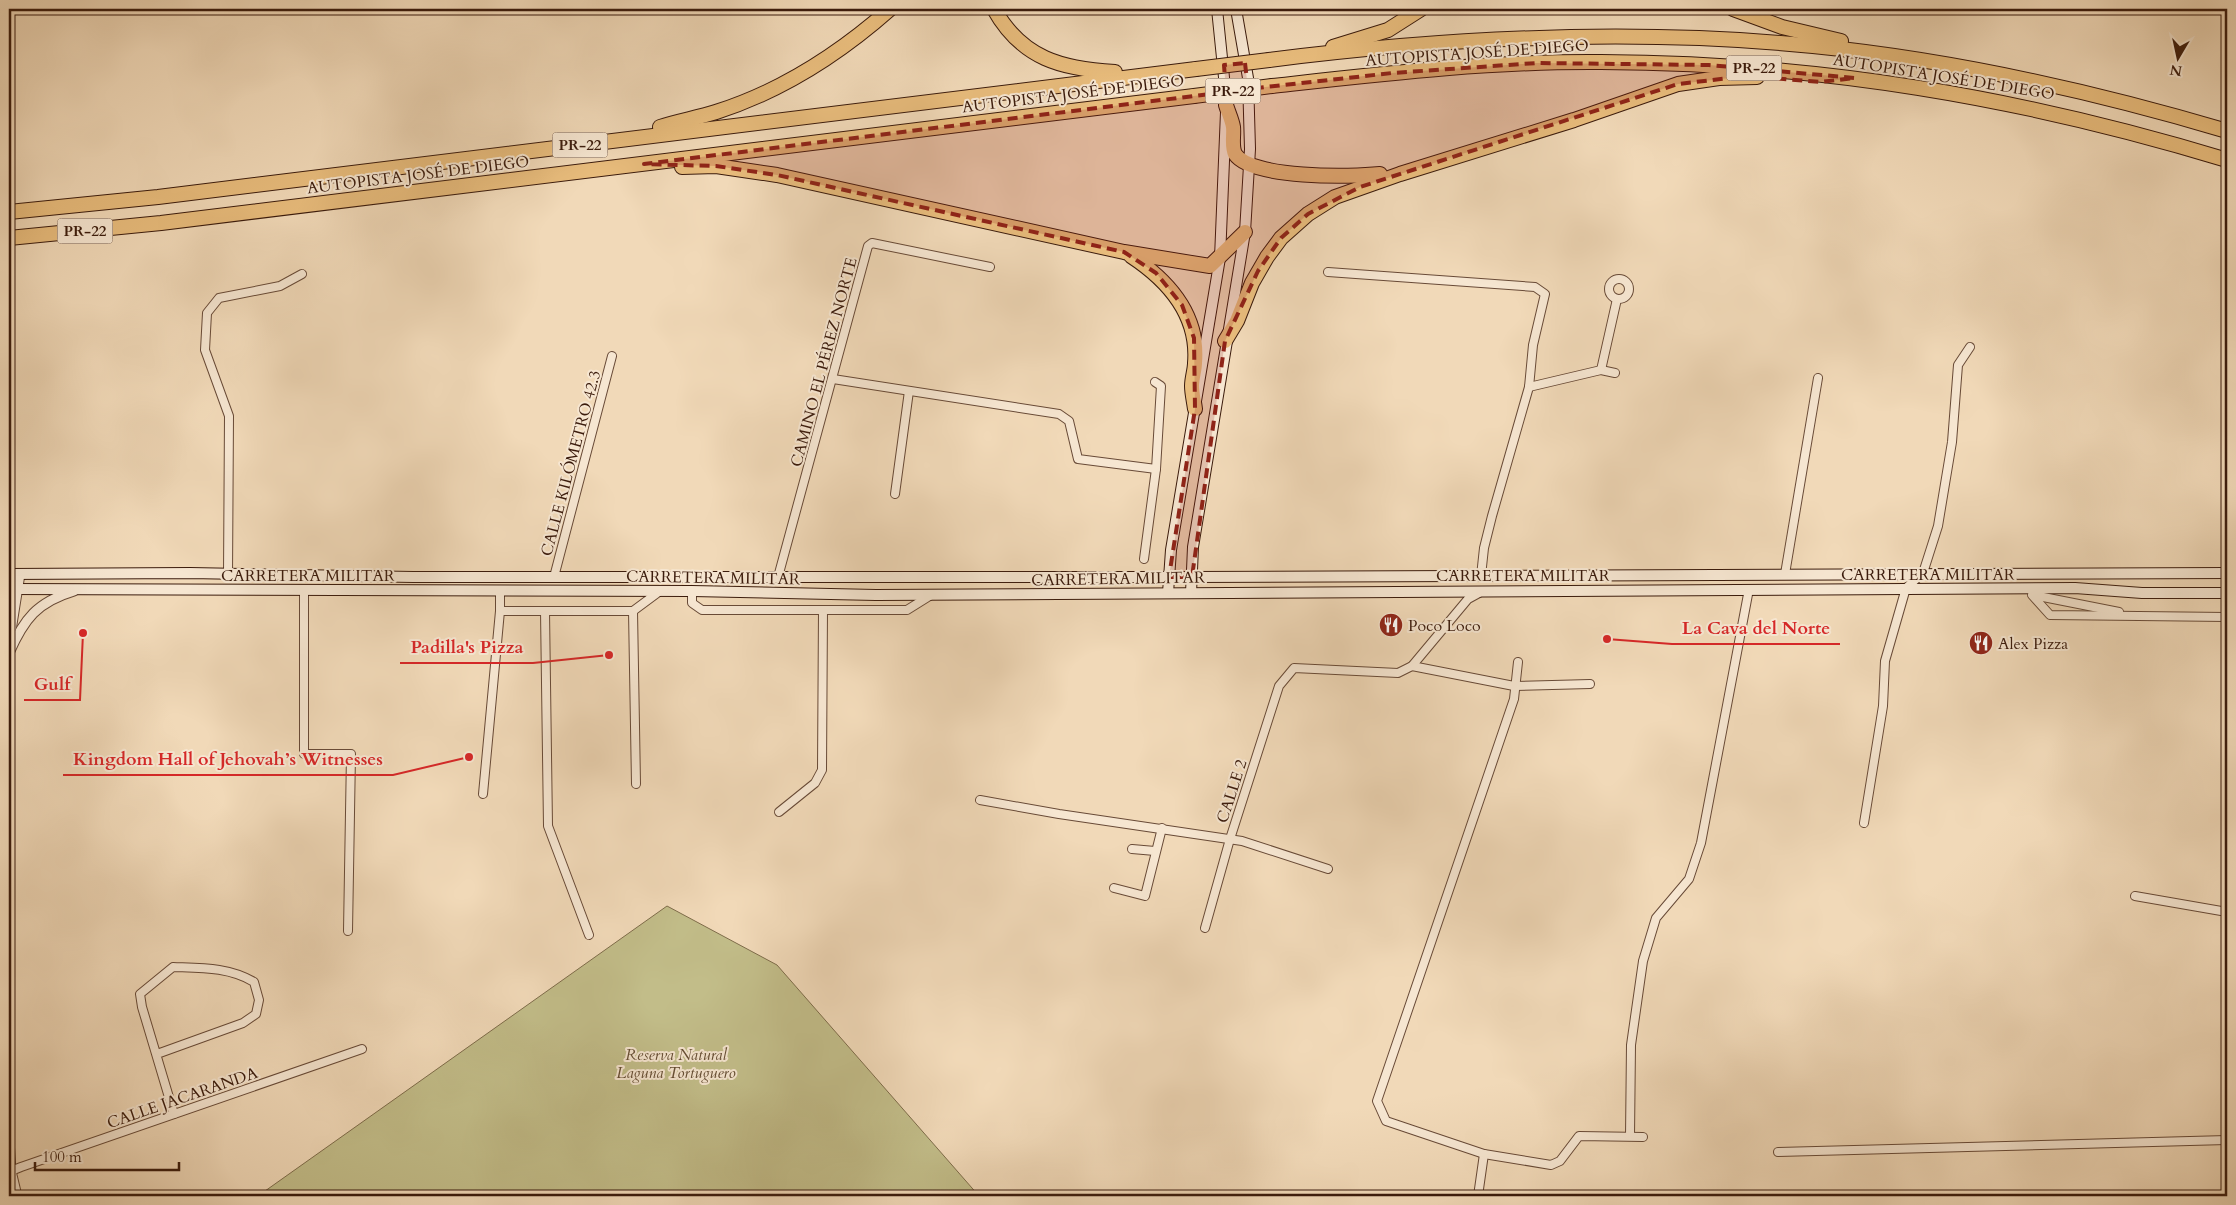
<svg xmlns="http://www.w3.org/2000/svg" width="2236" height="1205" font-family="Cardo,serif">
  <rect width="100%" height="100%" fill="#f1d9b8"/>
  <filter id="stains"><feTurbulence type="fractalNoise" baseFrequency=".004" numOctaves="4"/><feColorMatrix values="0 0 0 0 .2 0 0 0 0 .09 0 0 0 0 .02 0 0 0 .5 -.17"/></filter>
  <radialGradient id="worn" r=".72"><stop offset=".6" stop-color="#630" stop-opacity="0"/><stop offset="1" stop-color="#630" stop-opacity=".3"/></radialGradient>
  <polygon fill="#c2bd89" stroke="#7e6c4a" points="667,906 777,965 979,1196 258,1196"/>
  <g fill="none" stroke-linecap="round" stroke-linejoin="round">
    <g stroke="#684a37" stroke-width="10">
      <g id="minor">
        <polyline points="1328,272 1535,287 1545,294 1533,345 1529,387 1492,516 1484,548 1481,576"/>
        <circle cx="1619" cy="289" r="10"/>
        <polyline points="1601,370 1617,299"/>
        <polyline points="833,379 1059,414 1069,421 1078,459 1156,469"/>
        <polyline points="1529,387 1601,370 1615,373"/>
        <polyline points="895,494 909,391"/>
        <polyline points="1144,559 1156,469 1161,386 1155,382"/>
        <polyline points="1785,574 1818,378"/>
        <polyline points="228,575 229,416 205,350 207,313 219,298 280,286 302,274"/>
        <polyline points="554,577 612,356"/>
        <polyline points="778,577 868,246 872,243 990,267"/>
        <polyline points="304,590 304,754 351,754 348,931"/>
        <polyline points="692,591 692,603 702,610 907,610 931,595"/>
        <polyline points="2032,595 2050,615 2227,617"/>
        <polyline points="2033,595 2119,612"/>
        <polyline points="500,611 633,611 660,591"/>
        <polyline points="545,611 548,826 589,935"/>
        <polyline points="633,611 636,784"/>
        <polyline points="1518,662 1514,699 1377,1101 1386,1121 1484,1154 1551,1165 1560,1161 1579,1136 1643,1137"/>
        <polyline points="1412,666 1468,599 1479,593"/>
        <polyline points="483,794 500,611 500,591"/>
        <polyline points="980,800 1059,814 1242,841 1328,869"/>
        <polyline points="779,812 815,783 822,770 823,610"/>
        <polyline points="1864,823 1883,706 1885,661 1906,588 1923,573 1938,526 1952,442 1958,365 1970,347"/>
        <polyline points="1132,849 1155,851"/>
        <polyline points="1114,888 1145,896 1162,828"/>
        <polyline points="2135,896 2227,912"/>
        <polyline points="1205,928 1230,839 1279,686 1294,668 1398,673 1412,666 1514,686 1590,684"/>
        <path d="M157,1054L243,1023L256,1014L259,1000L254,982C229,967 201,968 173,967L140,994L142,1007L174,1114"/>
        <polyline points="1630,1136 1631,1045 1643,961 1656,918 1689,879 1701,843 1749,589"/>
        <polyline points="1778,1152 2227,1140"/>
        <polyline points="10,1174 11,1171 21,1167 362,1049"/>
        <polyline points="1478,1196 1484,1154"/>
      </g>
    </g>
    <g stroke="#684a37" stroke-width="11">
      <g id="tertiary">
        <polyline points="9,643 20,574"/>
        <path d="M9,653C24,619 37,602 74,591"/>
        <polyline points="9,1140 11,1171 17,1196"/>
      </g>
    </g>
    <g stroke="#3b1b0c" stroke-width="12">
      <g id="secondary">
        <polyline points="1217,9 1226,97"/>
        <polyline points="9,574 190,573 413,577 1192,577 2227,573"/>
        <polyline points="9,589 692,591 876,595 2075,588 2142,593 2227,593"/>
        <polyline points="1168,593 1171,550 1220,258 1226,112"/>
        <polyline points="1191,593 1193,547 1245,232 1250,149 1248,78 1236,9"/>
      </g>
    </g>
    <g stroke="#3b1b0c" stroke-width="16">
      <g id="motorway">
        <path d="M994,9C1022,59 1062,69 1115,72"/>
        <polyline points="1733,9 1782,27 1841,41"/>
        <polyline points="1333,47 1388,30 1421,9"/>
        <path d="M1269,60C1450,37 1632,28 1813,46C1954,60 2092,91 2227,131"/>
        <path d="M1272,86C1381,74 1491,61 1601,62C1817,63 2020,97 2227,160"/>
        <path d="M1226,105C1228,112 1232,120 1233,127C1234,136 1231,146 1235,154C1251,179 1352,177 1380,174"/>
        <path d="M660,127C678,121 697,118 716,112C782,91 838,55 890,9"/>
        <polyline points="682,167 716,166 777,175 1124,252 1210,266 1245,232"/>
        <polyline points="9,212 158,197 1196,69"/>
        <polyline points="9,238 161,223 1194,96"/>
        <path d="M1131,256C1169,281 1199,315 1195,363C1195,370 1192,378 1192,386C1192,393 1194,401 1195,409"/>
        <polyline points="1225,341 1237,321 1252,283 1267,257 1281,238 1308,214 1335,197 1400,174 1574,120 1678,84 1719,78 1757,77"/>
      </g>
    </g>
    <use href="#minor" stroke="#f6e6d1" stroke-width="8"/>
    <use href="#tertiary" stroke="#f6e6d1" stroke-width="9"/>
    <use href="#secondary" stroke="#f6e6d1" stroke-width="10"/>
    <use href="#motorway" stroke="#e8bc7c" stroke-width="14"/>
    <g stroke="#3b1b0c" stroke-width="16" stroke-linecap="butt">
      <g id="motorway-bridge">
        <polyline points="1196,69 1269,60"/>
        <polyline points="1194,96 1272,86"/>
      </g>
    </g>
    <use href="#motorway-bridge" stroke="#e8bc7c" stroke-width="14"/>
  </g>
  <path fill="#8f2418" fill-opacity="0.2" stroke="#8f2418" stroke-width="4" stroke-dasharray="10 6" stroke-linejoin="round" d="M1245,63L1248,89L1392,73L1537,63L1709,65L1855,78L1820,82L1747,76L1678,84L1360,187L1308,214L1281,238L1258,271L1225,341L1192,577H1169L1195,409L1194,338L1182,305L1156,273L1124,252L777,175L716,166L644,164L1226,92L1224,65Z"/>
  <defs>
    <g id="restaurant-disc" transform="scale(1.25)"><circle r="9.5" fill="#8f2418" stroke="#f6e6d1"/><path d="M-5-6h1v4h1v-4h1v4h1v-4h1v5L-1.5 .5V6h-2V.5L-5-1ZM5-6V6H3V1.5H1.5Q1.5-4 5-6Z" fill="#fff"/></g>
  </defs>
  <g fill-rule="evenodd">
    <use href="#restaurant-disc" x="1391" y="625"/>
    <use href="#restaurant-disc" x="1981" y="643"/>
  </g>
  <g text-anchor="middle" stroke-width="4" stroke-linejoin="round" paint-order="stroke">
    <g fill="#f6e6d1" stroke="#735847" stroke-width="1">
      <rect x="1726.5" y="55.5" width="55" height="25" rx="4"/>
      <rect x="1205.5" y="78.5" width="55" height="25" rx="4"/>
      <rect x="552.5" y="132.5" width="55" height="25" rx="4"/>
      <rect x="57.5" y="218.5" width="55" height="25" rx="4"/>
    </g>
    <g font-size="15" font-weight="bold" fill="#3b1b0c">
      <text x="1754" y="73">PR-22</text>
      <text x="1233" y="96">PR-22</text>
      <text x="580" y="150">PR-22</text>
      <text x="85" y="236">PR-22</text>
    </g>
    <g font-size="16" fill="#3b1b0c" stroke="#f6e6d1">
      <text transform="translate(1477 52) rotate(-4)" y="6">AUTOPISTA JOSÉ DE DIEGO</text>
      <text transform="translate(1944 76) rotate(9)" y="6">AUTOPISTA JOSÉ DE DIEGO</text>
      <text transform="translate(1073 93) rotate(-7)" y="6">AUTOPISTA JOSÉ DE DIEGO</text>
      <text transform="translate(418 174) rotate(-7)" y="6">AUTOPISTA JOSÉ DE DIEGO</text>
      <text transform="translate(823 362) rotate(-75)" y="6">CAMINO EL PÉREZ NORTE</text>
      <text transform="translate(570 463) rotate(-75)" y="6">CALLE KILÓMETRO 42.3</text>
      <text x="1928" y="580">CARRETERA MILITAR</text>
      <text x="308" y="581">CARRETERA MILITAR</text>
      <text x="1523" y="581">CARRETERA MILITAR</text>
      <text transform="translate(713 577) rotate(1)" y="6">CARRETERA MILITAR</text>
      <text transform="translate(1118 578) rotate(-1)" y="6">CARRETERA MILITAR</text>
      <text transform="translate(1231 791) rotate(-72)" y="6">CALLE 2</text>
      <text transform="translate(182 1097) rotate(-19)" y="6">CALLE JACARANDA</text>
    </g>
    <g font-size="16" fill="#3b1b0c" stroke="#f6e6d1" text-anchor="start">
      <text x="1408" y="631">Poco Loco</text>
      <text x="1998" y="649">Alex Pizza</text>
    </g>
    <g font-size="16" font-style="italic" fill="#644c32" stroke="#f6e6d1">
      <text x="676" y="1060">Reserva Natural<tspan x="676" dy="18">Laguna Tortuguero</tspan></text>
    </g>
  </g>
  <path fill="none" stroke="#d62828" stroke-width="2" d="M1607 639L1672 644H1840M609 655L533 663H400M83 633L80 700H24M469 757L393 775H63"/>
  <g fill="#d62828" stroke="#f6e6d1" stroke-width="2">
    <circle cx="1607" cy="639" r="5"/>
    <circle cx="609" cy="655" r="5"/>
    <circle cx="83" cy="633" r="5"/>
    <circle cx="469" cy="757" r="5"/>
  </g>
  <g font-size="18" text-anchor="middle" font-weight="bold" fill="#d62828" stroke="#f6e6d1" stroke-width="4" stroke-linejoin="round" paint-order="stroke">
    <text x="1756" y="634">La Cava del Norte</text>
    <text x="467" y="653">Padilla's Pizza</text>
    <text x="52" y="690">Gulf</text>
    <text x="228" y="765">Kingdom Hall of Jehovah’s Witnesses</text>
  </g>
  <rect width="2236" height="1205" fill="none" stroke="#f1d9b8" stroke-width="30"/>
  <rect x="10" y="10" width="2216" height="1185" fill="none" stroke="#3b1b0c" stroke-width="2.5"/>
  <rect x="15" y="15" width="2206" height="1175" fill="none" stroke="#3b1b0c"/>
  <g transform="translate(2178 58) rotate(189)" stroke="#f6e6d1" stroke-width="4" paint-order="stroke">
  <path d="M0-4L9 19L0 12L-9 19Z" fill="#3b1b0c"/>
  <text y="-8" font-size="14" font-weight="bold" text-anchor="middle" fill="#3b1b0c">N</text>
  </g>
  <path d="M35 1162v8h144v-8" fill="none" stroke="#3b1b0c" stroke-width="2.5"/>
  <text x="42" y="1162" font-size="15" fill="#3b1b0c" stroke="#f6e6d1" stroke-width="4" paint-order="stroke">100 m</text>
  <rect width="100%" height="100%" filter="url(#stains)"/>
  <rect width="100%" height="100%" fill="url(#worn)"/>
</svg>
